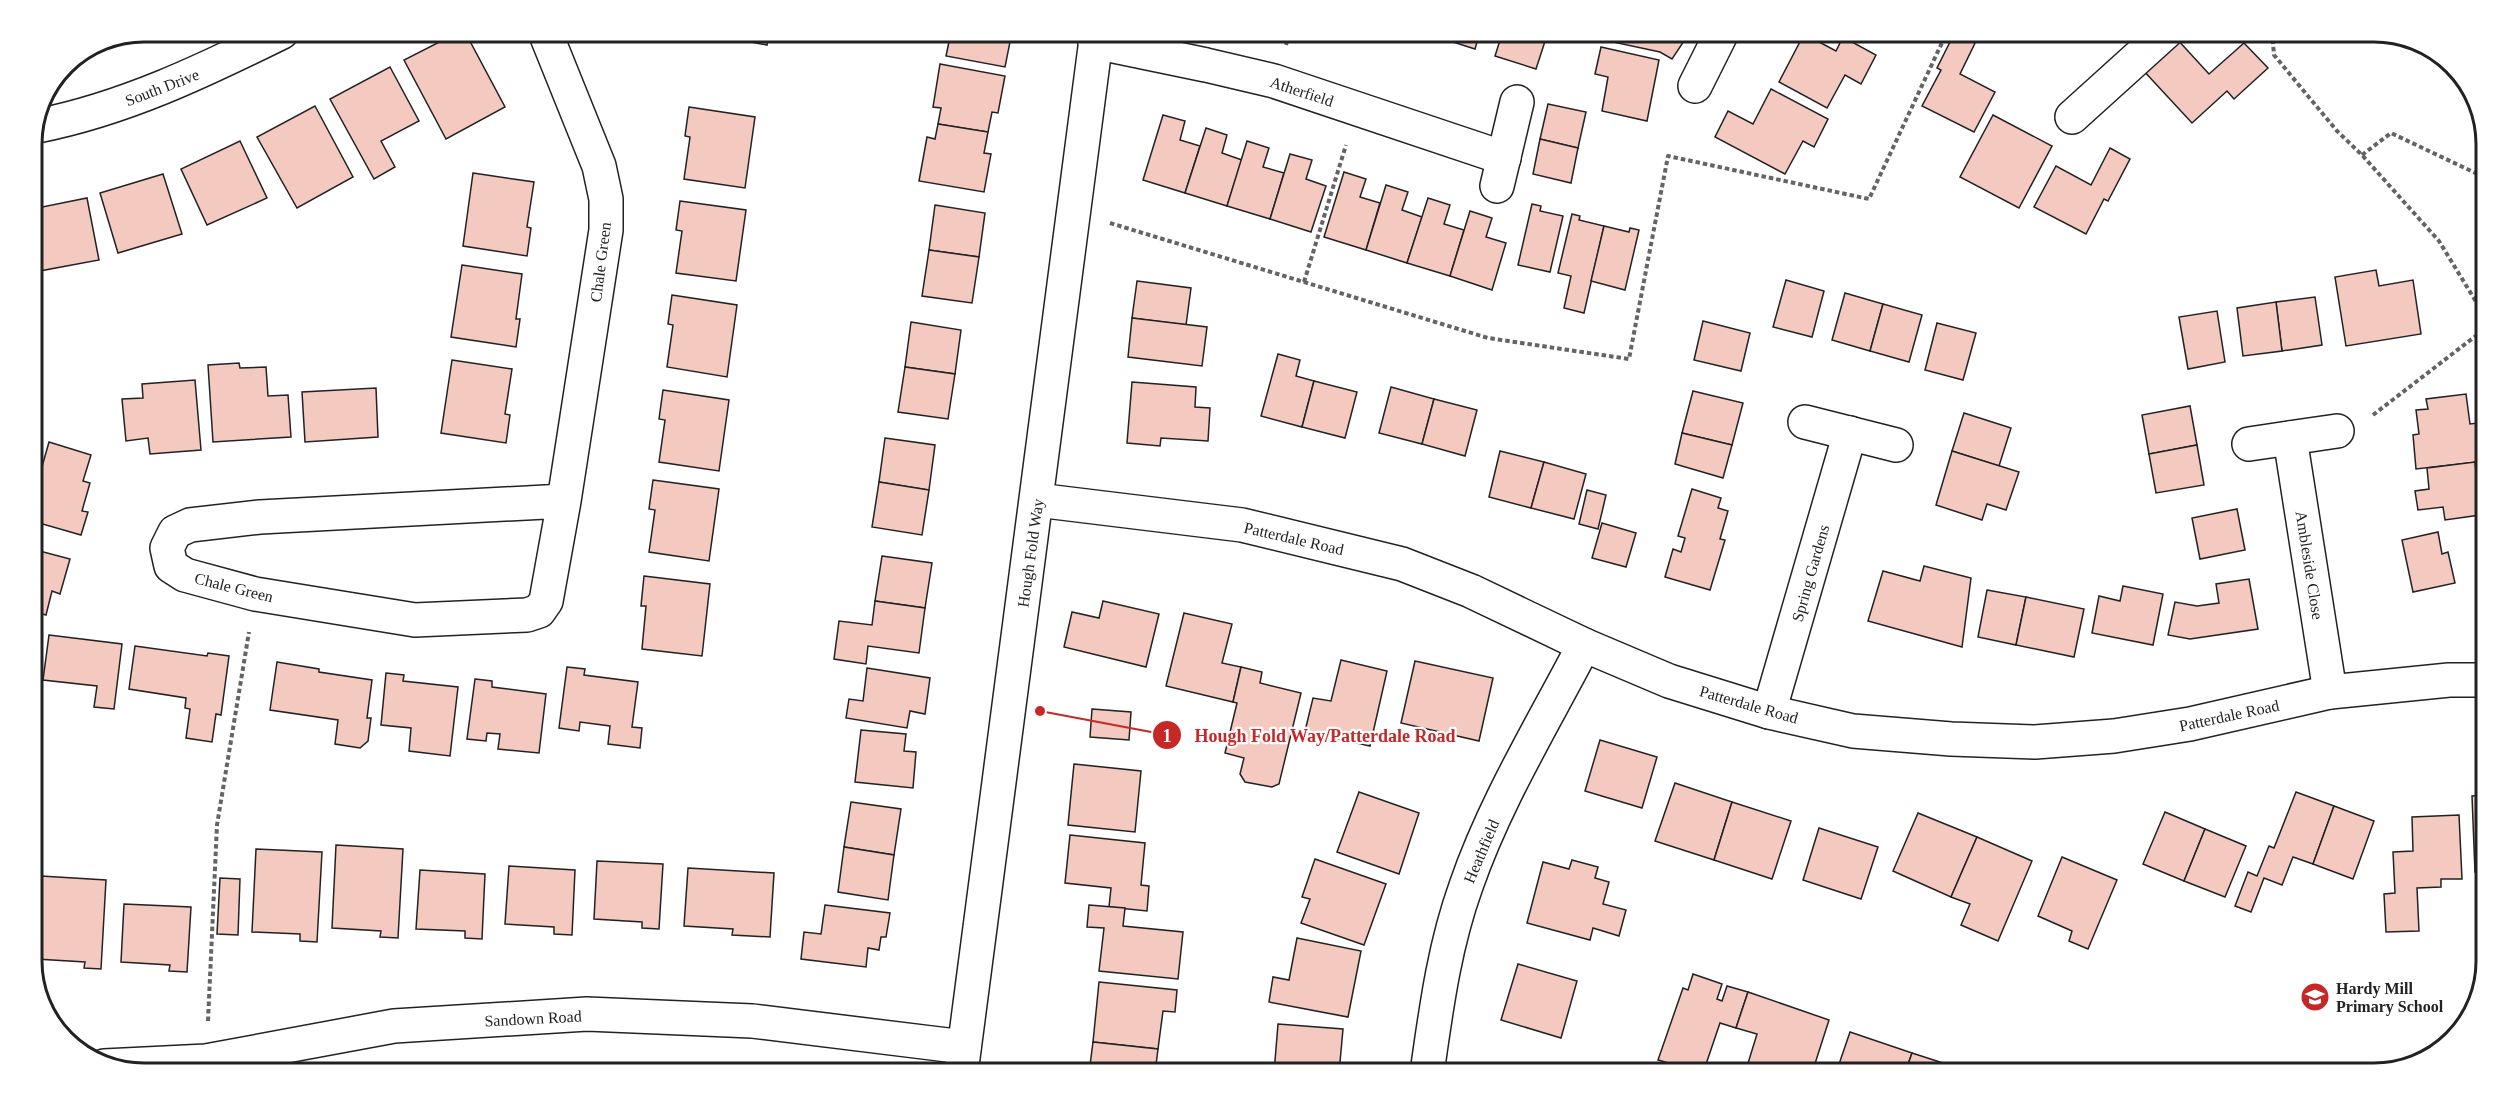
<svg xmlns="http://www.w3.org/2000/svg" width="2518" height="1105" font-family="'Times New Roman',serif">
  <rect width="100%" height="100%" fill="#fff"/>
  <g fill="#f3c9c0" stroke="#222" stroke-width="1.5">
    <polygon points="459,32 465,32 505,107 446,139 404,60"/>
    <polygon points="696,32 769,32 767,45"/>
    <polygon points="804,32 863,32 861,41"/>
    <polygon points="951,32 1012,32 1005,67 946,56"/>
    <polygon points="1456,32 1480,32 1475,49 1453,42"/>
    <polygon points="1484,32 1548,32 1536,69 1495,56 1501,37"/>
    <polygon points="1615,32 1690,32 1672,59 1660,52 1613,42"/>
    <polygon points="1955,32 1968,32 1978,37 1960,74 1995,92 1974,132 1922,106 1941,70 1937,68"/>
    <polygon points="1804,34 1836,51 1843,37 1876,55 1861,84 1845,75 1827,108 1779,82"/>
    <polygon points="2176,38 2209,74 2244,43 2268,68 2234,99 2227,91 2192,123 2142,69"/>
    <polygon points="1601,47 1659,60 1647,121 1602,111 1608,77 1595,74"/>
    <polygon points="940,64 1005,76 998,113 992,112 988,132 938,124 941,108 933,107"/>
    <polygon points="390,67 419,121 381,141 395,167 374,179 330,99"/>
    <polygon points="1771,89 1828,119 1814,147 1803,141 1785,174 1715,137 1728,111 1753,124"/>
    <polygon points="1548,104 1586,112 1578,148 1540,139"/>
    <polygon points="315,106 353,177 297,208 257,137"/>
    <polygon points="689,107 755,117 745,188 684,179 690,137 685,136"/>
    <polygon points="1163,115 1185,121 1180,140 1200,146 1185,193 1143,180"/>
    <polygon points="1993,115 2052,146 2019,208 1960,177"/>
    <polygon points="938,124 988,132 984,153 991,154 984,192 919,181 927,137 935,139"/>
    <polygon points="1206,128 1227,135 1222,153 1242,160 1227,206 1185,193"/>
    <polygon points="1540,139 1578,148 1571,183 1533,174"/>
    <polygon points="240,141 267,198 207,225 181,169"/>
    <polygon points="1247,141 1269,148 1263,167 1284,173 1270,219 1227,206"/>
    <polygon points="2110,148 2130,159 2108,201 2104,199 2086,234 2034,207 2056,166 2091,185"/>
    <polygon points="1290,154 1312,160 1306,179 1326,186 1311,232 1270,219"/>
    <polygon points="1344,172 1366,179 1360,197 1380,203 1366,250 1324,237"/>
    <polygon points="473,173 534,182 527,227 531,228 527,256 463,246"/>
    <polygon points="163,174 182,234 118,253 100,193"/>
    <polygon points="1386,185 1408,192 1402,210 1422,217 1407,263 1366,250"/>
    <polygon points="87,198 99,260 34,272 32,258 32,209"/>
    <polygon points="1428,198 1450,205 1444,224 1464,230 1450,276 1407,263"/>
    <polygon points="680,201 746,210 736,281 676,273 682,231 676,230"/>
    <polygon points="1532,204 1541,206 1540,211 1563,216 1550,272 1518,265"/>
    <polygon points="935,205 985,213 979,257 929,250"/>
    <polygon points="1470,211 1492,218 1486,237 1506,243 1492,290 1450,276"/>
    <polygon points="1572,214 1580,216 1579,220 1604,226 1584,313 1564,308 1571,276 1558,273"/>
    <polygon points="1604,226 1629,232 1630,228 1639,230 1625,290 1591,281"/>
    <polygon points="929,250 979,257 972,303 922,296"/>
    <polygon points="462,265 522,274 516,319 520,319 516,347 451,337"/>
    <polygon points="2376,270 2379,286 2413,280 2421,334 2346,346 2335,277"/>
    <polygon points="1786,280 1824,291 1812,337 1773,327"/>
    <polygon points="1137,281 1191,288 1186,325 1132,318"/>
    <polygon points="1845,293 1883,304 1870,351 1832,340"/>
    <polygon points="672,295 737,305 727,377 667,367 673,325 668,324"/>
    <polygon points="2315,297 2322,345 2282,351 2276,302"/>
    <polygon points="2276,302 2282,351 2243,356 2237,308"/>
    <polygon points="1883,304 1922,315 1909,362 1870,351"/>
    <polygon points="2217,311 2225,362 2188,369 2179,317"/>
    <polygon points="1132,318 1207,327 1202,366 1128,357"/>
    <polygon points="1703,321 1750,333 1741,371 1694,360"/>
    <polygon points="911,322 961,330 955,374 905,367"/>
    <polygon points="1937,323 1976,333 1963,380 1925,370"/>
    <polygon points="1278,354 1300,360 1296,376 1314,381 1302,427 1261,416"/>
    <polygon points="452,360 512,369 505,414 510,415 506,443 441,433"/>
    <polygon points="239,363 240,368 266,367 268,396 288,395 291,437 213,442 208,365"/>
    <polygon points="905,367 955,374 948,419 898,412"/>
    <polygon points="195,380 201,450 150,454 148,438 126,441 122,399 143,398 142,384"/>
    <polygon points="1314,381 1357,392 1345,438 1302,427"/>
    <polygon points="1132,382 1196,387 1195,407 1210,408 1208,441 1161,438 1160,446 1127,443"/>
    <polygon points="1391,387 1434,399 1422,444 1379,433"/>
    <polygon points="376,388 378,437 305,442 302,392"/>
    <polygon points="663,390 729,400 719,471 659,462 665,420 659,419"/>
    <polygon points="1693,391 1743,403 1732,445 1682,433"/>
    <polygon points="2466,394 2470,424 2486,422 2486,461 2416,469 2413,435 2419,434 2416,410 2428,409 2426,399"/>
    <polygon points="1434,399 1477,410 1465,456 1422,444"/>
    <polygon points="2190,406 2197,445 2149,454 2142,415"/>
    <polygon points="1964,413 2011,428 1999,466 1952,451"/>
    <polygon points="1682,433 1732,445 1723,478 1675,464"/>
    <polygon points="885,438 935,445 929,490 879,482"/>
    <polygon points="49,442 91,455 83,481 90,483 82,511 88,512 81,535 32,521 32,502"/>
    <polygon points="2197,445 2204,485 2156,493 2149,454"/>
    <polygon points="1500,451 1544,462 1531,508 1489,497"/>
    <polygon points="1952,451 2019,472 2006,510 1987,504 1982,520 1936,505"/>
    <polygon points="1544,462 1586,474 1574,519 1531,508"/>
    <polygon points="2475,462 2476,472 2486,470 2486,504 2478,505 2480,515 2445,520 2443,507 2418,510 2415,491 2429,489 2427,468"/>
    <polygon points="653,480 719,489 709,561 649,552 655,510 649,509"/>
    <polygon points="879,482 929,490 922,535 872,527"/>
    <polygon points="1692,489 1721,498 1718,508 1728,511 1720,539 1725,540 1710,590 1665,577 1673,549 1681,552 1685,538 1678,536"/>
    <polygon points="1587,490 1606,495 1598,529 1579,524"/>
    <polygon points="2237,509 2245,550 2200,559 2192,518"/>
    <polygon points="1602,523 1636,533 1626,567 1592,558"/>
    <polygon points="2438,532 2442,554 2448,552 2455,583 2413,592 2402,540"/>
    <polygon points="2486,539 2486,586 2482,586"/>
    <polygon points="32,549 70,559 60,594 52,591 46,615 32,611"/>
    <polygon points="882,556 932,563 925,608 875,601"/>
    <polygon points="1924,566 1971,578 1962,647 1868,621 1883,571 1920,581"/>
    <polygon points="644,576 710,584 702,656 642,649 646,606 641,606"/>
    <polygon points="2249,579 2258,629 2190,639 2168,635 2175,602 2197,606 2219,603 2216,584"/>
    <polygon points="2123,586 2163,594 2153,645 2092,633 2099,596 2120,601"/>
    <polygon points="1987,590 2026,597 2016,645 1978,637"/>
    <polygon points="2026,597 2084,609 2074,657 2016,645"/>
    <polygon points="875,601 925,608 919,653 868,646 866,664 834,659 839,621 872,625"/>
    <polygon points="1103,601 1159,614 1146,667 1064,647 1072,612 1099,618"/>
    <polygon points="1184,613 1232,624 1222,663 1241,667 1233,702 1166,686"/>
    <polygon points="49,635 122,644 114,709 94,707 97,686 43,680"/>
    <polygon points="135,646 207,656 208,653 229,656 221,715 216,714 212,742 186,738 190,709 185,708 186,698 129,689"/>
    <polygon points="1341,660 1387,671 1370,746 1305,731 1313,698 1331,701"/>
    <polygon points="1415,661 1493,678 1479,741 1401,723"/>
    <polygon points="277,662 319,669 319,672 372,680 367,718 371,718 368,741 360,748 335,744 338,720 270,710"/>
    <polygon points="567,667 585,669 584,675 638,682 632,727 642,728 640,748 608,744 610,726 580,722 579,731 559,728"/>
    <polygon points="1241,667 1262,672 1260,683 1301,693 1279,784 1272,787 1245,782 1240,774 1244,758 1225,753 1237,703 1233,702"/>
    <polygon points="867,668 930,678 925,714 910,711 907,728 846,718 849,699 863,701"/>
    <polygon points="386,673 404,675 403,681 458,687 450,756 409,751 411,728 381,725"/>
    <polygon points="475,679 492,681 492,687 546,694 539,753 498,749 500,734 487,733 486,741 467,739"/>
    <polygon points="1092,709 1131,712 1129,740 1090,737"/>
    <polygon points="861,730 906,734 904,751 916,752 913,788 855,782"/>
    <polygon points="1600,740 1657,757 1642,808 1585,791"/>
    <polygon points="1074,764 1141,771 1135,832 1068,825"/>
    <polygon points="1675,783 1732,802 1714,860 1655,841"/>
    <polygon points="1359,792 1419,813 1399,874 1337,852"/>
    <polygon points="2296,792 2334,806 2313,864 2293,857 2282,885 2264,878 2251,912 2235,906 2248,872 2257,876 2269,846 2274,848"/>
    <polygon points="2486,795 2486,872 2475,872 2472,796"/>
    <polygon points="851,802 901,809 894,855 844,847"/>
    <polygon points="1732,802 1791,821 1772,879 1714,860"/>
    <polygon points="2334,806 2374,821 2353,879 2313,864"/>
    <polygon points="2165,812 2205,829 2184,881 2143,864"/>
    <polygon points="1918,813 1977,837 1951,897 1893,871"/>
    <polygon points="2459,815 2462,879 2441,879 2441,887 2417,888 2419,931 2386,932 2384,894 2395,893 2393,852 2413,851 2412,817"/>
    <polygon points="1819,828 1878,847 1861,899 1803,880"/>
    <polygon points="2205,829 2246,846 2225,897 2184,881"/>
    <polygon points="1070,835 1145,843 1141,885 1149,886 1147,911 1109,907 1111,888 1065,883"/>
    <polygon points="1977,837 2032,861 1998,941 1961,925 1970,904 1951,897"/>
    <polygon points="336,845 403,849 398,938 380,937 381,931 332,928"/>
    <polygon points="844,847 894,855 888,900 838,892"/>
    <polygon points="256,849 322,852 317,942 300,941 300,934 252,932"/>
    <polygon points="2062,857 2117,880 2088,949 2069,941 2072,931 2038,916"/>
    <polygon points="1315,859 1386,884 1364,945 1301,923 1310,899 1302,897"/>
    <polygon points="1572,860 1598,867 1595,878 1609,882 1603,904 1626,910 1619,936 1593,928 1590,940 1527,923 1543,862 1569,869"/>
    <polygon points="597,861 663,864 659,929 642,928 642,922 594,919"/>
    <polygon points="509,866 575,870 572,935 554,934 554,927 505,924"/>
    <polygon points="688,868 774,873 770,937 732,935 733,929 684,926"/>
    <polygon points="420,870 485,874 482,939 465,938 465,931 416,929"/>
    <polygon points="41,876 106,880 101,969 84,968 85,962 36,959"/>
    <polygon points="220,878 240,879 238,935 217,934"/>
    <polygon points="124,904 191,907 187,972 169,971 170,965 121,962"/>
    <polygon points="825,905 890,913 886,937 881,937 879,950 868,948 866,967 801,959 804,932 821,934"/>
    <polygon points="1089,905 1125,908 1123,926 1183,932 1178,979 1099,971 1104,928 1087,927"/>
    <polygon points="1297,938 1361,951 1348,1017 1269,1002 1273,977 1289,980"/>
    <polygon points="1518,964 1577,981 1561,1038 1501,1020"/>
    <polygon points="1693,974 1722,984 1717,999 1722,1001 1727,986 1748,992 1736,1028 1720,1023 1703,1073 1658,1060 1683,988 1688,990"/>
    <polygon points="1099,982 1177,990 1175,1012 1163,1011 1158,1049 1093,1042"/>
    <polygon points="1748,992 1829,1020 1812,1073 1745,1073 1757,1034 1736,1028"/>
    <polygon points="1278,1024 1343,1029 1339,1073 1274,1073"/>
    <polygon points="1850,1032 1912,1053 1905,1073 1836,1073"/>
    <polygon points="1093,1042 1158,1049 1155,1073 1089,1073"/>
    <polygon points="1912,1053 1974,1073 1905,1073"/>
  </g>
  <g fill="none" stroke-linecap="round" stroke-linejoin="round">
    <g stroke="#222" stroke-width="36">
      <g id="street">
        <polyline points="545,32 599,166 606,199 606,230 564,501 546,601 539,611 527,615 415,620 255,594 185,575 171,566 167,548 175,532 190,525 260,517 564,501"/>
        <polyline points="1095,42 1206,65 1274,81 1504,158"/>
        <polyline points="1695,86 1722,32"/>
        <polyline points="2072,117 2166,32"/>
        <path d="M37,126C124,109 203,71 282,32"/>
        <polyline points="1497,186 1517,102"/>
        <polyline points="1805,422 1896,445"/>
        <polyline points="2290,438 2330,692"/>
        <polyline points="2249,444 2337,431"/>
        <polyline points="1037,500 1242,525 1402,564 1471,591 1584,645 1669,681 1769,712 1853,731 1951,739 2035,742 2114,736 2190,724 2330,692 2449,680 2486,680"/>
        <polyline points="1769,712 1850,433"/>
        <polyline points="104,1066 206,1061 394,1026 587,1014 752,1021 964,1047"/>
        <polyline points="961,1073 1097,32"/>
        <path d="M1427,1073C1436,1010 1444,947 1466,886C1495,802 1543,724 1584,645"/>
      </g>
    </g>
    <g stroke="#646464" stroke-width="4" stroke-dasharray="4.5 3" stroke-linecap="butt">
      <polyline points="2272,32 2274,55 2337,131 2362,155 2439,241 2486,318"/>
      <polyline points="1286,45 1290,32"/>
      <polyline points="2362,155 2391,133 2486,178"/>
      <polyline points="1110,223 1488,338 1629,359 1668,156 1869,199 1947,32"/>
      <polyline points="1304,282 1346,145"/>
      <polyline points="2373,415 2486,328"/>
      <polyline points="208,1021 217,825 249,632"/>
    </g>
    <use href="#street" stroke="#fff" stroke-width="33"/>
  </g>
  <defs>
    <g id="school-disc" transform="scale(1.5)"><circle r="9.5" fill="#c62828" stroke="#fff"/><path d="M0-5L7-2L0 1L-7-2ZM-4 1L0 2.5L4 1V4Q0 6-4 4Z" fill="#fff"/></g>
  </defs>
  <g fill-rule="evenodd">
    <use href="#school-disc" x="2315" y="997"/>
  </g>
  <g text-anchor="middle" stroke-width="4.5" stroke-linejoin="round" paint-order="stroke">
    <g font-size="16" fill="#222" stroke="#fff">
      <text transform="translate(162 87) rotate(-21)" y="6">South Drive</text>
      <text transform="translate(1302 91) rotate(18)" y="6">Atherfield</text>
      <text transform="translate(600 262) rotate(-83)" y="6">Chale Green</text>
      <text transform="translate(1294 538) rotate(13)" y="6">Patterdale Road</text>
      <text transform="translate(1030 553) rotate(-82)" y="6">Hough Fold Way</text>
      <text transform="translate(2310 565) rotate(81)" y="6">Ambleside Close</text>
      <text transform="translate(1810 573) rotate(-74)" y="6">Spring Gardens</text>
      <text transform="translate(234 587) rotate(14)" y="6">Chale Green</text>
      <text transform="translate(1749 704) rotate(16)" y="6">Patterdale Road</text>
      <text transform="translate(2229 715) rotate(-12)" y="6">Patterdale Road</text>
      <text transform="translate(1481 851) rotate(-67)" y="6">Heathfield</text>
      <text transform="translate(533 1018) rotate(-3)" y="6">Sandown Road</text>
    </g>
    <g font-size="16" font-weight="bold" fill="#222" stroke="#fff" text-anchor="start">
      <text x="2336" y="994">Hardy Mill<tspan x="2336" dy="18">Primary School</tspan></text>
    </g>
  </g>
  <path d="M0 0H2518V1105H0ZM144 42H2374A102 102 0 0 1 2476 144V961A102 102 0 0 1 2374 1063H144A102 102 0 0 1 42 961V144A102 102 0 0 1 144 42Z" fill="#fff" fill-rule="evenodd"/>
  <path fill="none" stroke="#222" stroke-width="3" d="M144 42H2374A102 102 0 0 1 2476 144V961A102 102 0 0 1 2374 1063H144A102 102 0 0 1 42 961V144A102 102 0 0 1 144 42Z"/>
  <path fill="none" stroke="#c62828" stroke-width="2" d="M1040 711L1167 735"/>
  <g fill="#c62828" stroke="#fff" stroke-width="2">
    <circle cx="1040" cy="711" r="6"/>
    <circle cx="1167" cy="735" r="15"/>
  </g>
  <g font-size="18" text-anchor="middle" font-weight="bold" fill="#fff">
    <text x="1167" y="742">1</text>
  </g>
  <g font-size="18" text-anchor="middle" font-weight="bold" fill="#c62828" stroke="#fff" stroke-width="4.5" stroke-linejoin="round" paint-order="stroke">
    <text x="1325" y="742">Hough Fold Way/Patterdale Road</text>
  </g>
</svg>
